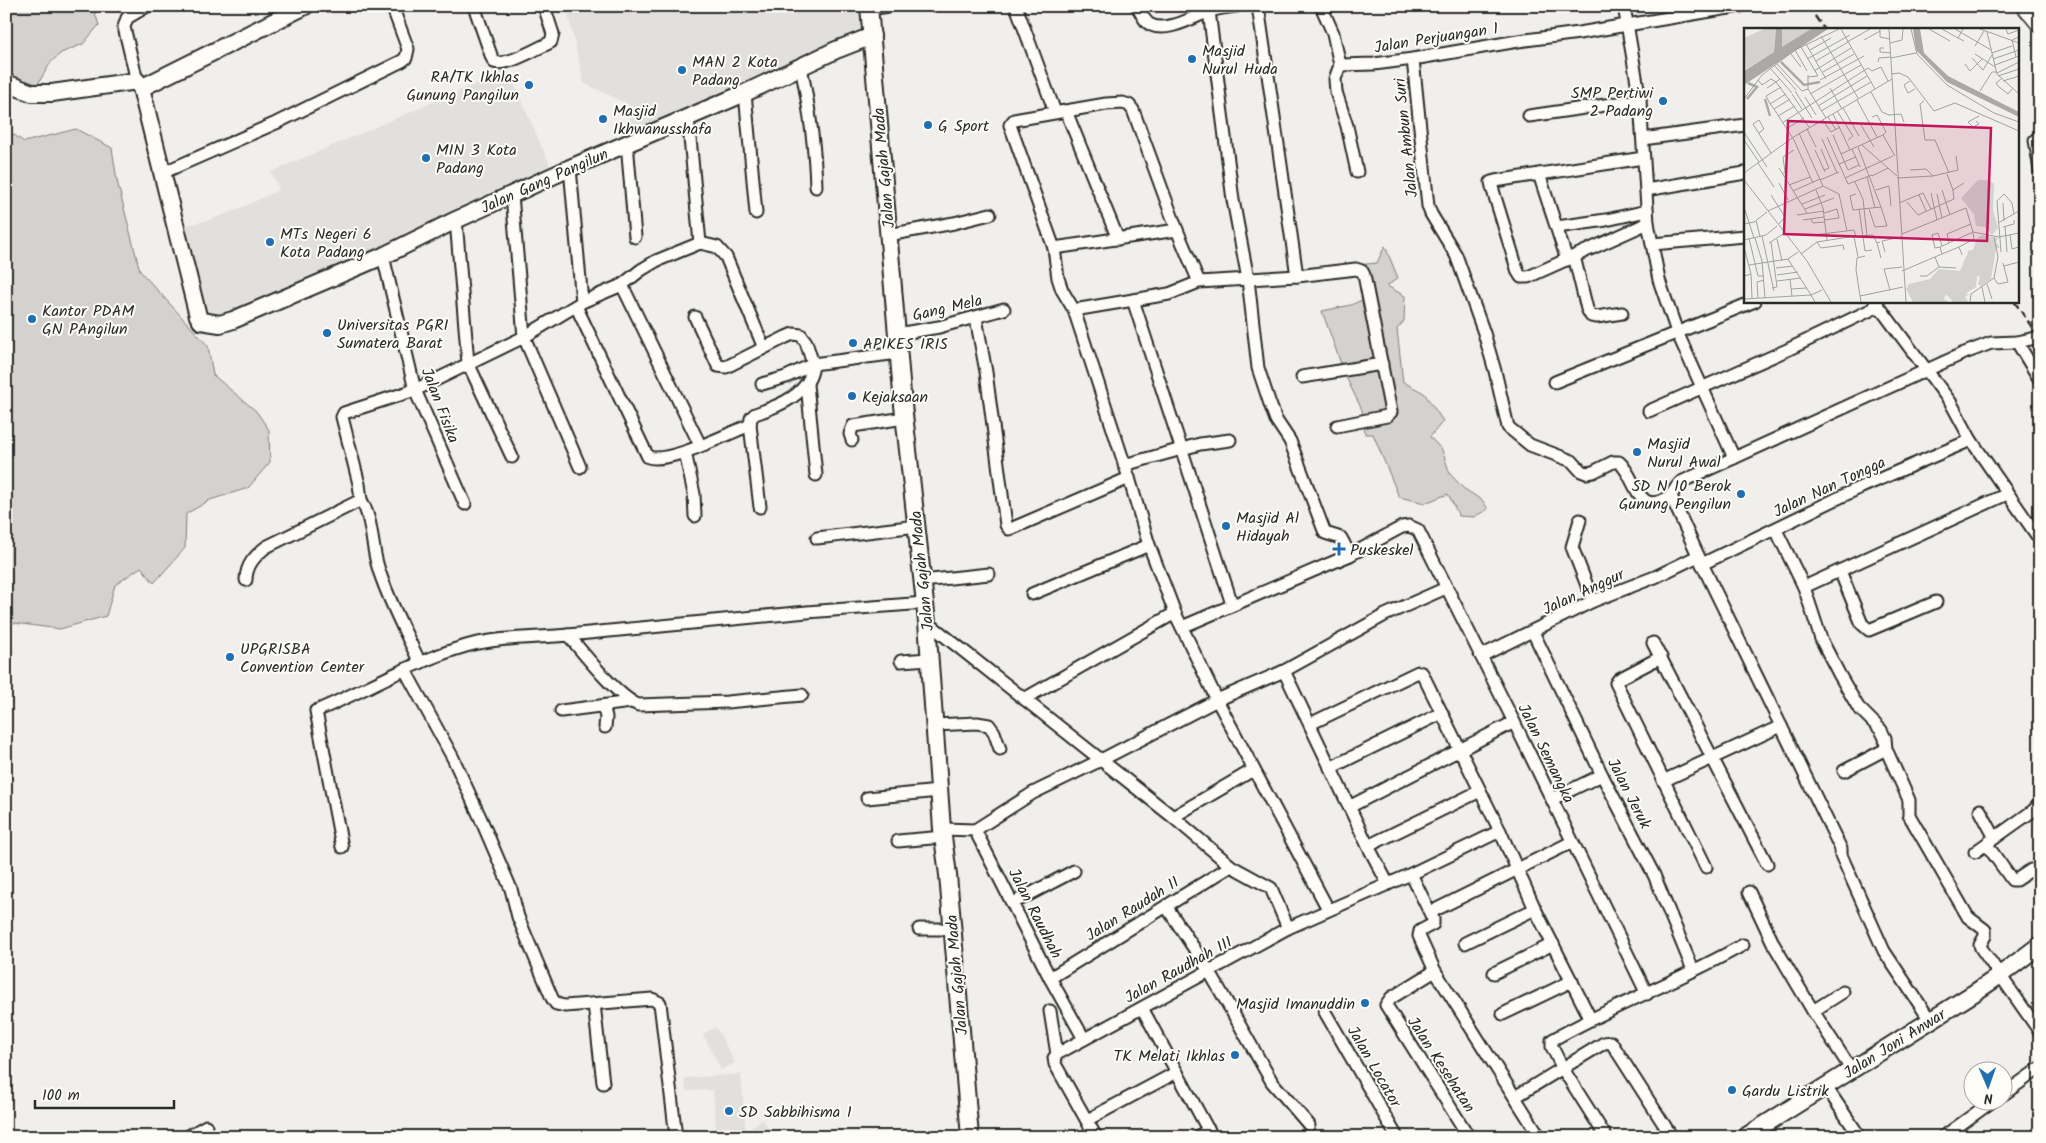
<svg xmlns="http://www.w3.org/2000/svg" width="2046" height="1143" font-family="Kalam,sans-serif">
  <rect width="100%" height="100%" fill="#f0efeb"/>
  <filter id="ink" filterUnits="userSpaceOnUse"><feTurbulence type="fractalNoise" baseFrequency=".02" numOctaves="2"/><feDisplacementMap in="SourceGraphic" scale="10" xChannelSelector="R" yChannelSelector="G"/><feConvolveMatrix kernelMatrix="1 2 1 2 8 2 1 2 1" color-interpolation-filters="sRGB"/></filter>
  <g filter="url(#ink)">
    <g fill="#e1e0dc">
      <polygon points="566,6 859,6 862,34 633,137 628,123 633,107 584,83"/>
      <polygon points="508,70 552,170 221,321 205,317 178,227 206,221 234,211 279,190 271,172"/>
      <polygon points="716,1027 735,1063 721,1070 703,1034"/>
      <polygon points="741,1074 746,1136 691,1137 690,1132 716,1130 713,1090 686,1091 685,1078"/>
      <polygon points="762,1119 774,1135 772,1137 755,1137 757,1135 751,1127"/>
    </g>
    <g fill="#d3d2cf" stroke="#7f7e7d">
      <polygon points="6,6 94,6 93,7 99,25 83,44 61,53 51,62 36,87 6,79"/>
      <polygon points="6,100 7,130 24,142 76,129 112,148 117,181 140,271 208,346 213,375 256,411 269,430 270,462 248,488 210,500 186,514 185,548 154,583 141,567 115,585 106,616 60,629 6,622"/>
      <polygon points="1385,246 1398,278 1387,286 1405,296 1404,321 1397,329 1403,382 1424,393 1443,421 1430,437 1442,450 1450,474 1463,488 1483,501 1488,509 1474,517 1459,516 1448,494 1425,503 1399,497 1373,434 1365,434 1362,410 1345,375 1322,311 1351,305 1364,299 1356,265 1377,263"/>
    </g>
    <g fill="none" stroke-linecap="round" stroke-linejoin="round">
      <g stroke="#2b2b2b" stroke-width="15">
        <g id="street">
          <path d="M474,6L492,58L494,62C506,67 538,48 551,42L553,34L544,6"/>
          <polyline points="1016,6 1055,112"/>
          <path d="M1137,6C1141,12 1144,22 1151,25C1168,33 1195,16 1210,11C1219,8 1228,7 1237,6"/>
          <polyline points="1258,6 1297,276"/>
          <polyline points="1321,6 1333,33 1340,65 1374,64 1413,59 1518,41 1579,33 1741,6"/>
          <polyline points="1624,6 1640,100 1648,223 1659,280 1677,332 1734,458"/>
          <polyline points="869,9 889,6"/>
          <polyline points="1209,11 1233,200 1248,279 1258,368 1270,404 1276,420 1290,441 1325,533 1341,538 1350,555"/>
          <path d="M1413,59L1428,206L1431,214L1456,255L1484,333L1495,371L1508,427L1530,445L1572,461L1581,471L1586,473L1593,472L1613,462H1619C1637,477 1636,518 1669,497C1673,494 1676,486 1681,482L1962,354L1991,343L2017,342L2040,337"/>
          <polyline points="1340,65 1335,79 1336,92 1347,126 1357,172"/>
          <path d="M801,67C809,106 815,147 816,187"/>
          <polyline points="137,81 124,27 127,18 147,6"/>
          <polyline points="745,93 756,213"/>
          <polyline points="1066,111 1118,239"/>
          <polyline points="1529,116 1640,100"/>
          <polyline points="688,117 700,243"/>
          <polyline points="2040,136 2035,140 2040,170"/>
          <polyline points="1643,139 1745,125"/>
          <polyline points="627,143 635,237"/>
          <polyline points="1643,158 1495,181 1491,182 1492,187 1518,272 1521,277 1528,277 1648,223"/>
          <polyline points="570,168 582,302"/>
          <polyline points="162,173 276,123 402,61 406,58 408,49 392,6"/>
          <polyline points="1539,174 1567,260"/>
          <polyline points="1646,190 1745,173"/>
          <polyline points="512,195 524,337 580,467"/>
          <polyline points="456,220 468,363 512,457"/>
          <polyline points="1557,227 1606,220 1647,211"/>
          <polyline points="888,235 954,223 990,214"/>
          <polyline points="1652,244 1745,236"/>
          <polyline points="1054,248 1177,230"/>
          <polyline points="383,256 415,390 465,504"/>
          <polyline points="1574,256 1587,309 1591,316 1597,317 1622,313"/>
          <polyline points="1199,282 1177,230 1133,110 1129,105 1123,103 1106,104 1014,120 1010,125 1054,248 1058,278 1062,290 1074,310 1169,294 1199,282 1297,276 1356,269 1362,271 1364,275 1391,412 1387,416 1337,426"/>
          <polyline points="622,285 700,445"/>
          <polyline points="1133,300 1232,604"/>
          <polyline points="1875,301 1951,403 1971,440 2040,540"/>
          <path d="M576,306L648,457C669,464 727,434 750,425L751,418L755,414C779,406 811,394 813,364L898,353"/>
          <polyline points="1074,310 1129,478 1149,545 1175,613 1217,700 1328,909"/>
          <polyline points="695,317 718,366 726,367 764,348"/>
          <polyline points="976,318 986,372 1006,525 1009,529 1013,528 1129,478"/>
          <polyline points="897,334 939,327 1004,309"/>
          <polyline points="2017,342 2040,380"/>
          <polyline points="1302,377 1382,364"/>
          <polyline points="1555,382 1755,301"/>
          <polyline points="807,384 816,475"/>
          <polyline points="1649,411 1787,350 1879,306"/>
          <polyline points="750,425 760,507"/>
          <polyline points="852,440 850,434 853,426 904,418"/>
          <polyline points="685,452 694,494 695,516"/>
          <polyline points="1124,465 1200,444 1230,440"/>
          <polyline points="1671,496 1702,564 1841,849 1841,855 1884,951 1930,1020"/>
          <path d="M361,500C373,520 371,544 378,567C387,598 406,633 420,663"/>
          <polyline points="1580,520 1572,547 1593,601"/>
          <polyline points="1776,530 1804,587 1821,639 1839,674 1858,707 1881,730 1885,738 1886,749 1909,800 1909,815 1968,917 1985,930 1985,936 1980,945 1981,948 2040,1032"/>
          <polyline points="817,538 917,526"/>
          <polyline points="1702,564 1859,488 1971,440"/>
          <polyline points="1840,571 1862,624 1869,630 1936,602"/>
          <path d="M246,580C246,565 255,556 266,547L361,500L359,484L342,417L344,413L415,390L524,337L582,302L622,285L641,270L656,261L700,243L717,247L726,257L764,348L786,337L793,334L801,335L806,342L813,364L786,377L762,384"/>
          <polyline points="922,581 989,574"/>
          <polyline points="1804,587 2007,494"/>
          <polyline points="1032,594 1149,545"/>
          <polyline points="927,622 1173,817 1231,866 1271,888 1288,928"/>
          <polyline points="1182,627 1350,555 1402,527 1409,526 1418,530 1514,722 1647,994"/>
          <polyline points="1533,632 1602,775 1654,875 1693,970"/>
          <polyline points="1653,643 1767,864"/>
          <polyline points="1481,656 1593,601 1655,577 1698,556"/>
          <polyline points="1661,657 1619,679 1616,683 1706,867"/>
          <polyline points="901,661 929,659"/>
          <polyline points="405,670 453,758 480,817 511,889 518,917 552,998 556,1004 565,1006 652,999 660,1003 676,1137"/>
          <polyline points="1284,671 1368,846 1388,884"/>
          <path d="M802,695L727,702L638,705C616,695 585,655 568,635L807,612L925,603"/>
          <polyline points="1024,699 1175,613"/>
          <polyline points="603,706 606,717 605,727"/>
          <polyline points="561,711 631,702"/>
          <polyline points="1310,724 1418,672 1422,673 1500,831 1535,909 1590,1018"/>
          <polyline points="934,725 977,723 989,725 994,732 1000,749"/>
          <polyline points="1330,768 1442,713"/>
          <polyline points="1844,771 1886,749"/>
          <polyline points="1663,781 1781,726"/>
          <polyline points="867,798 939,791"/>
          <polyline points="1552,799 1602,775"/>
          <polyline points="1349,807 1514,722"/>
          <polyline points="1980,810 1995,838"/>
          <polyline points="1173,817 1253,770"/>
          <polyline points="942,829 975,830 1050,978 1084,1039"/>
          <polyline points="975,830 1033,793 1101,760 1217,700 1284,671 1385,615 1446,588"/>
          <polyline points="898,841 943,837"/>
          <polyline points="1987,845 2012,880 2016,880 2031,870"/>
          <polyline points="1368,846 1480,791"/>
          <path d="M342,847L316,711C366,690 414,661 466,646C499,637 535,638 568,635"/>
          <polyline points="1975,852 2034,810 2040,803"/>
          <polyline points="1411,874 1433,919 1433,924 1420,931 1419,936 1435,971 1540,1137"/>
          <polyline points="1749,892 1774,945 1813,1011 1851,1069"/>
          <polyline points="1013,903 1074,871"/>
          <polyline points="1166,906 1209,971 1272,1082 1309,1125"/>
          <polyline points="1431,912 1572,842"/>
          <polyline points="919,929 952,929"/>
          <polyline points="1465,943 1535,909"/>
          <polyline points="1435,971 1391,998 1386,1005 1469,1137"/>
          <polyline points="1494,973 1553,944"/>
          <polyline points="1050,978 1231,866"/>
          <polyline points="594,1004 603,1083"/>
          <polyline points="1142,1008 1212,1137"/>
          <polyline points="1050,1011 1057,1054"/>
          <polyline points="1813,1011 1843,992"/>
          <polyline points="1325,1012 1397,1137"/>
          <polyline points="1503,1014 1572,981"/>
          <polyline points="1826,1087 1860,1137"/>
          <polyline points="2004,1094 2040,1068"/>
          <polyline points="1515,1097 1604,1043 1611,1042 1672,1137"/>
          <polyline points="1087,1120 1177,1072"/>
          <polyline points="187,1137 206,1126"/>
          <polyline points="1096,1137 1055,1064 1054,1058 1057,1054 1288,928 1411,874 1500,831"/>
          <polyline points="1196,1137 1209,1130"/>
          <path d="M1606,1137L1563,1069L1552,1047V1040C1614,1005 1681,980 1743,945"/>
          <polyline points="1943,1137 1994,1100"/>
        </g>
      </g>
      <g stroke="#2b2b2b" stroke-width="20">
        <g id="secondary">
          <polyline points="869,6 903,405 927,622 942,829 948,875 970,1137"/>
          <polyline points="6,83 32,93 52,93 137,81 141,88 198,316 201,321 220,324 233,320 383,256 456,220 570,168 745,93 836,50 872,36"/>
          <polyline points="141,88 305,6"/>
          <polyline points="1745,1137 1974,993 1999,976 2040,945"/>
        </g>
      </g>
      <g stroke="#2b2b2b" stroke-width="21">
        <polyline id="primary" points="2026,6 2040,23"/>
      </g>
      <use href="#street" stroke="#fdfcf7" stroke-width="11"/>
      <use href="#secondary" stroke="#fdfcf7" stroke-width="16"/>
      <use href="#primary" stroke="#fdfcf7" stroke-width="18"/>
      <g stroke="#2b2b2b" stroke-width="2.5" stroke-dasharray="8 4" stroke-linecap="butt">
        <polyline points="1808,6 1824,29"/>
        <polyline points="2014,301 2040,339"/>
      </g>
    </g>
  </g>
  <g fill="#1f6fb2" stroke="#fdfcf7" stroke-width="2">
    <circle cx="1192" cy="59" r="5"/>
    <circle cx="682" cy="70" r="5"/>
    <circle cx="529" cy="85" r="5"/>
    <circle cx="1663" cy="101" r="5"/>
    <circle cx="603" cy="119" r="5"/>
    <circle cx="928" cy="125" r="5"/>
    <circle cx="426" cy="158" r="5"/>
    <circle cx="270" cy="242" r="5"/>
    <circle cx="32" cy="319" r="5"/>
    <circle cx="327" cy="333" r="5"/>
    <circle cx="853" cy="343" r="5"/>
    <circle cx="852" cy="396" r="5"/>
    <circle cx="1637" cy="452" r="5"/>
    <circle cx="1741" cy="494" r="5"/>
    <circle cx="1226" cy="526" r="5"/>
    <path d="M1336.5 541.5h5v5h5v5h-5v5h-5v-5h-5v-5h5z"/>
    <circle cx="230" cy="657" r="5"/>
    <circle cx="1365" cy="1003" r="5"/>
    <circle cx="1235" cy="1055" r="5"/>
    <circle cx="1732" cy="1090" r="5"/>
    <circle cx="729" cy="1111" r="5"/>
  </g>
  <g text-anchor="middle" stroke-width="4" stroke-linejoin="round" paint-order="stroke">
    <g font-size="16" fill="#2b2b2b" stroke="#fdfcf7">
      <text transform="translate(1436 37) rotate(-9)" y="6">Jalan Perjuangan 1</text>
      <text transform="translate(1405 138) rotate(-96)" y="6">Jalan Ambun Suri</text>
      <text transform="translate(883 168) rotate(-95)" y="6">Jalan Gajah Mada</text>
      <text transform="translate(544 180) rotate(-24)" y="6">Jalan Gang Pangilun</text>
      <text transform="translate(947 307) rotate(-13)" y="6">Gang Mela</text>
      <text transform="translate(441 405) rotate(69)" y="6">Jalan Fisika</text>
      <text transform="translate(1829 486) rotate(-25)" y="6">Jalan Nan Tongga</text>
      <text transform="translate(921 571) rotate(-96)" y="6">Jalan Gajah Mada</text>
      <text transform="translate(1583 591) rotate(-25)" y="6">Jalan Anggur</text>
      <text transform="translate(1547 753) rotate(64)" y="6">Jalan Semangka</text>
      <text transform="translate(1630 793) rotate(63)" y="6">Jalan Jeruk</text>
      <text transform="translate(1132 908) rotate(-32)" y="6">Jalan Raudah II</text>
      <text transform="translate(1036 913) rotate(63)" y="6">Jalan Raudhah</text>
      <text transform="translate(1178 969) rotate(-29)" y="6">Jalan Raudhah III</text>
      <text transform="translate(956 975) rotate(-95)" y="6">Jalan Gajah Mada</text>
      <text transform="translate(1894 1043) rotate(-32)" y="6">Jalan Joni Anwar</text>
      <text transform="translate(1442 1064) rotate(57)" y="6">Jalan Kesehatan</text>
      <text transform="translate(1375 1066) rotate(60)" y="6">Jalan Locator</text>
    </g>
    <g font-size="16" fill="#2b2b2b" stroke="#fdfcf7" text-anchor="start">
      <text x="1202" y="56">Masjid<tspan x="1202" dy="18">Nurul Huda</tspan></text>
      <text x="692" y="67">MAN 2 Kota<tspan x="692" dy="18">Padang</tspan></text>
      <text x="519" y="82" text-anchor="end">RA/TK Ikhlas<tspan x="519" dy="18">Gunung Pangilun</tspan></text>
      <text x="1653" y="98" text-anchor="end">SMP Pertiwi<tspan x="1653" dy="18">2 Padang</tspan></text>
      <text x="613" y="116">Masjid<tspan x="613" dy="18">Ikhwanusshafa</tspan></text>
      <text x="938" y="131">G Sport</text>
      <text x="436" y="155">MIN 3 Kota<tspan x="436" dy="18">Padang</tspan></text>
      <text x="280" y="239">MTs Negeri 6<tspan x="280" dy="18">Kota Padang</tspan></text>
      <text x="42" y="316">Kantor PDAM<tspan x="42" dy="18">GN PAngilun</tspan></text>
      <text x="337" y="330">Universitas PGRI<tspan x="337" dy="18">Sumatera Barat</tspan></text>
      <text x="863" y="349">APIKES IRIS</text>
      <text x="862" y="402">Kejaksaan</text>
      <text x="1647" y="449">Masjid<tspan x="1647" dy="18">Nurul Awal</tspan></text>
      <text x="1731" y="491" text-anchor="end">SD N 10 Berok<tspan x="1731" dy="18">Gunung Pengilun</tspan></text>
      <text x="1236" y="523">Masjid Al<tspan x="1236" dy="18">Hidayah</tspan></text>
      <text x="1350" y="555">Puskeskel</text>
      <text x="240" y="654">UPGRISBA<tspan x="240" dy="18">Convention Center</tspan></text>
      <text x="1355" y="1009" text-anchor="end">Masjid Imanuddin</text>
      <text x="1225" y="1061" text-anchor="end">TK Melati Ikhlas</text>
      <text x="1742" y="1096">Gardu Listrik</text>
      <text x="739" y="1117">SD Sabbihisma 1</text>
    </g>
  </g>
  <g transform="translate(1744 28)">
    <rect width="275" height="275" fill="#f0efeb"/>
    <path d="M20,1H32L30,24L2,41L0,10ZM38,1H67L38,20ZM234,152H245L250,156L249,182L254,200L248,207L241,199L232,198L230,186L217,170ZM238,207L254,210L252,215L256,219L252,221L247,251L237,258L234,256L236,249L233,248L232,259L222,265L225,267L221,268L224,274H209L202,266L200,271L205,274H169L162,261L165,256L186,251L195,241L216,243L225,222H229L233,210Z" fill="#d3d2cf"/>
    <path d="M32,1H38V19L67,1H84L0,57V43L30,24ZM169,1H176L180,25L204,48L275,84V89L203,54L172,22Z" fill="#aaa9a7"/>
    <path fill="none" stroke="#aaa9a7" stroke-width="2.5" d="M37,34L60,57L76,54M3,71L13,59L4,55M21,71L26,88"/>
    <path fill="none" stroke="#a1a19e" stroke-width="1" d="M97,1L131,61M136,1V9L146,11M145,1L162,274M167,1L173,26L203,57L250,85L275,94M185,1L206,13M198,1L214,10M211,1L247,22M219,1L214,10L220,13M236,1L275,15M262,1L264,6L275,2M243,4L253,46L275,66M77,8L114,70M120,12L136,3M103,14L126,1M146,15L158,12L159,1M62,16L82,51M231,18L240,3M57,19L74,48L64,49M140,20H136V24L147,25M51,22L63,43M66,22L87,10M248,25L268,18M47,26L57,39M231,26L251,39M272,29L268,12L275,9M147,30L172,25M228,30L239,42L248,27M63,31L106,7M249,31L275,22M72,33L104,14M134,34L135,30L147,29M33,36L58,63L64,61M221,36L226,43L238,31M251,37L275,28M31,38L52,62M27,41L48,65M70,43L107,20M79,44L110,26M253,45L275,34M148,46L155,45L164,49L190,83L211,75L275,103M64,47V61L82,90M254,48L275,41M36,51L32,54L65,99M257,51L252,55L254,58L264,66L268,61M14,52L18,57L27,51L32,54L23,60M76,52L120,28M166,53L160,57L164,65L171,61M259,53L275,48M86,60L98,81M51,63L68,90M236,63L248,44H252M127,64L138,84L145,87L157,86L160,94M48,66L58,81M66,66L117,37M61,69L72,87M0,71L18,47L51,22L95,1M46,71L30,81L50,112L69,155M113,72L133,109M180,73L176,76L181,112H191L205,145M26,76L22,68L37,59M74,78L123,48M99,80L115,108M30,81L26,76L42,66M77,83L127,54M93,83L109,108L104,112M89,86L106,122M34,88L51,78M84,89L92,102M128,89L133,87L142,104L139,107M79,92L87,104L96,99M232,93L235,96L229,99L224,94L235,88M38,95L124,40L128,43L137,39L144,53M117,97L130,119M42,101L60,90M63,101L72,119M0,104L23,139M15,105L20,101L15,92L9,96L27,125M55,105L79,158L95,166L103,203M89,107L104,142L115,137M139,107L151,128M83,109L104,156L128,147M78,111L93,145M0,112L15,134M118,117L153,148M114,119L137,179M77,121L85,140L80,142M108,121L116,139M71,122L81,144M97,126L139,107M14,135L30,159M95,136L112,129M35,140L63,185M0,145L48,110L148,51M38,146L41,144L39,129L50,122M203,146L209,162M128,148L144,140M189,148L214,142L212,128M123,149L131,180M101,150L149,128M153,150L189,148L182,141L166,142M0,152L63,233L87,274M76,152L95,144M111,154L119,171L123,208M35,155L44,172M45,157L66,149M72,162L79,180L83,212M132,162L145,158L147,178M198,162L206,187M49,163L76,151M187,165L193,192M112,166L106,168L109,182L137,179L143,198L131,199L125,181M193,166L198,190M27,167L41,189L35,196M175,167L182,183M163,174L174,187L210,171L209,162L220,155M155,175L179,165L187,181M259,175L260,193M58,176L81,167M0,179L10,210M61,181L90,170M115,181L121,223L128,222M24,183L79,158M80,185L93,181L95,190L80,192M53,187L80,183M67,191L69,195L80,194M59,192L80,189M12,193L16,208M254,195L275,183M0,196L10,194L23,184M261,198L263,224M259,199L270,196V192M158,206L222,180L229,204M70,207L110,202L112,209M266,207L268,221L275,219M18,208L30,263M110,209L114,229M5,210L14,248H20M11,210L18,233L21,270M33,211L38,233M0,212L22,207L33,198M27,214L33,259L28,260M73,214L77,220L99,217L100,222M136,214L133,215L137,230M25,215L39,206M205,215L203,206L227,196M0,219L7,246L0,248M196,219L191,220L188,207L194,205L198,218M141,224L138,213L157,209M257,224L253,173L260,166L268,175L270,186M57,226L73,214L105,209L129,207L133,215M198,226L215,219M218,227L215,219L230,211L229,205M191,229L195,239L212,240M5,237L44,231L54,224M260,238L275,234M32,240L49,238M158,243L198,226L196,219L229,204L255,209L275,205M7,246L8,270M33,247L54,244M176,248H183L195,239M250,250L254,256L264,254L259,235M46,251L48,268M33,253L57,250M243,256L248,271M238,259L241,274M47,261L63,260M146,262L140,241L158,239M116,268L159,259M14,270L13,254L20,252M0,271L67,267L44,231M71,274L67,267L78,262M117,274L112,242L113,230L121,228M226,274L227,266L250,250L254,229L250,209"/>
    <path fill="#c2185b" fill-opacity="0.15" stroke="#c2185b" stroke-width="2.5" d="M44,93L247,100L243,213L40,206Z"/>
    <rect width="275" height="275" fill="none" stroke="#2b2b2b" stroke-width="2.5"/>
  </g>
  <rect width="2046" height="1143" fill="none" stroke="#fdfcf7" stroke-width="25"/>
  <rect x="12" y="12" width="2021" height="1118" fill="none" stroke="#2b2b2b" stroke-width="2" filter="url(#ink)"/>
  <g transform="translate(1988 1086) rotate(178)"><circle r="24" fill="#fdfcf7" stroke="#a9a8a5"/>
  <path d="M0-4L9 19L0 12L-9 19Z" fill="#1f6fb2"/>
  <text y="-8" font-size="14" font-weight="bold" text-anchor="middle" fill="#2b2b2b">N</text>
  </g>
  <path d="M35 1100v8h139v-8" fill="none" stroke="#2b2b2b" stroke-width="2.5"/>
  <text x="42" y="1100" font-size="15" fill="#2b2b2b" stroke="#fdfcf7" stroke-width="4" paint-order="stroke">100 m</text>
</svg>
